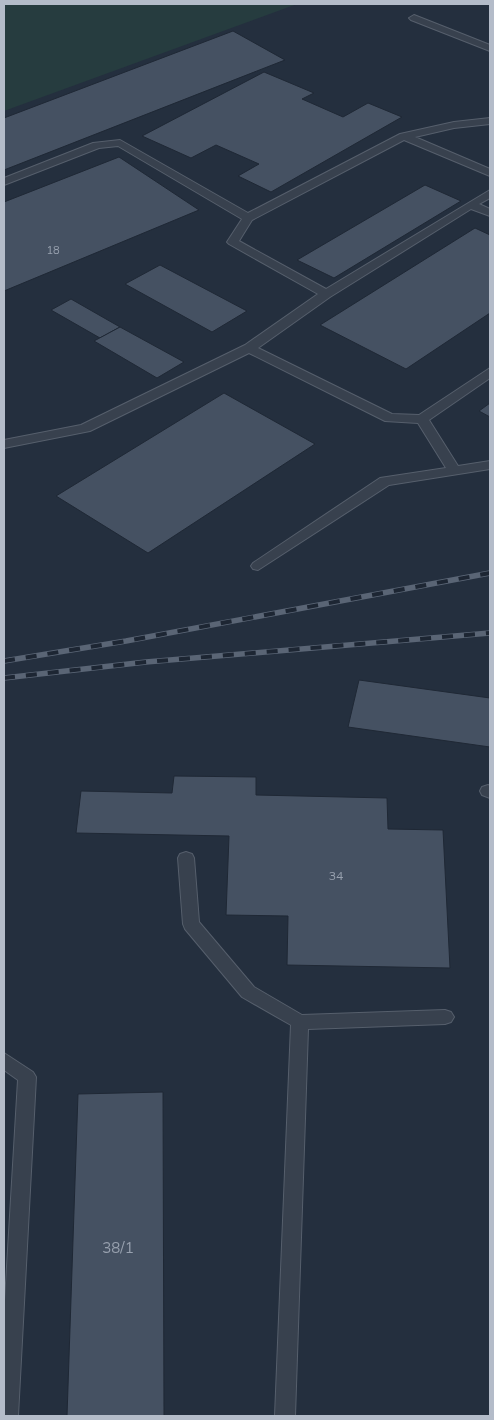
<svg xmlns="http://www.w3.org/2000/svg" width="494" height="1420" font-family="Mulish,sans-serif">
  <rect width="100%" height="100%" fill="#242f3e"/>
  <polygon fill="#263c3f" points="4,4 297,4 4,111"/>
  <g fill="#455162" stroke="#1f2835">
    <polygon points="233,31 285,60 4,170 4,118"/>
    <polygon points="264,72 314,93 302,99 343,117 368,103 402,117 271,192 238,176 259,164 216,145 191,158 142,136"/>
    <polygon points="119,157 199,210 4,291 4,202"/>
    <polygon points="425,185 461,201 334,278 297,260"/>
    <polygon points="475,228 490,235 490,313 406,369 320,325"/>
    <polygon points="160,265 247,311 212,332 125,284"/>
    <polygon points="71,299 120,327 100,338 51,310"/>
    <polygon points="120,327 184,362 157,378 94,341"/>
    <polygon points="224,393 315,444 148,553 56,496"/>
    <polygon points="490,403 490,417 479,411"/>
    <polygon points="359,680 490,698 490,747 348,727"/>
    <polygon points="174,776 256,777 256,795 387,798 388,829 443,830 450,968 287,965 288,916 226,915 229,836 76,833 81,791 172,793"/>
    <polygon points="163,1092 164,1416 67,1416 78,1094"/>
  </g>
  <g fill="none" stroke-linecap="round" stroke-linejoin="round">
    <g stroke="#565f6c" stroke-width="2">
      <g id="lane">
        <polygon points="414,15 490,45 490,51 411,20 409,18"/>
        <polygon points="490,118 490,124 454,128 415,137 490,169 490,176 404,140 252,220 239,241 326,289 490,190 490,198 479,204 490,209 490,216 471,209 330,297 258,348 392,414 419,415 490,368 490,378 429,420 458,466 490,461 490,469 389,485 258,570 253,569 251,566 253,563 380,478 446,468 418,423 385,421 249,353 90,431 4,448 4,440 81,425 245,345 318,294 229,244 227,242 242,219 118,146 99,148 4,185 4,178 93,143 120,140 248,213 400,134 454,122"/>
        <polygon points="488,785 490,786 490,798 482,795 480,791 482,787"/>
        <polygon points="186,852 192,854 194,858 199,922 254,987 302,1015 445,1010 451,1012 454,1017 451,1022 445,1024 308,1029 295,1416 275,1416 291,1025 242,997 185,929 183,924 178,858 180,854"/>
        <polygon points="4,1053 33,1072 36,1077 18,1416 4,1416 4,1317 18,1080 4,1070"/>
      </g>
    </g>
    <use href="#lane" fill="#38414e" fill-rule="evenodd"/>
    <g stroke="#5a6575" stroke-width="5.5">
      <g id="rail">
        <polyline points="4,661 126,641 490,573"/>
        <polyline points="4,678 146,662 490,633"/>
      </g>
    </g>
    <use href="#rail" stroke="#1d2633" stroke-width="4" stroke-dasharray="11" stroke-linecap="butt"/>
  </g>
  <g text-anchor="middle" stroke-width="4.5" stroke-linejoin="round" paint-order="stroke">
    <g font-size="11" fill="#98a1af">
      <text x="53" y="254">18</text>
    </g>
    <g font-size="12" fill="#98a1af">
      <text x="336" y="880">34</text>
    </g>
    <g font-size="15" fill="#98a1af">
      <text x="118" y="1253">38/1</text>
    </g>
  </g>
  <rect width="494" height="1420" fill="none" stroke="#b4bcc9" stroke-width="10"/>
</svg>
